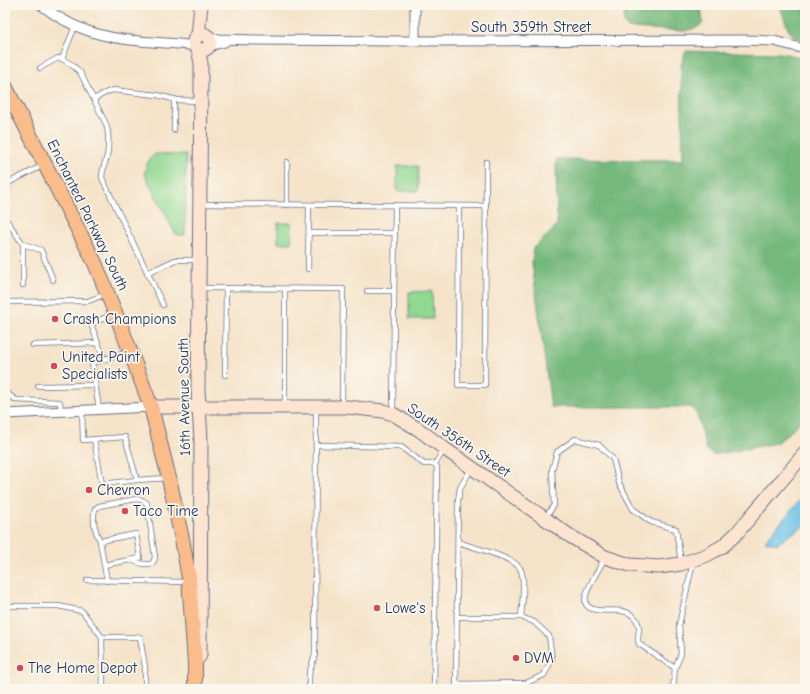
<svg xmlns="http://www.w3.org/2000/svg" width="810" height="694" font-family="'Comic Neue',sans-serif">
  <rect width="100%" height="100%" fill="#fbf7ec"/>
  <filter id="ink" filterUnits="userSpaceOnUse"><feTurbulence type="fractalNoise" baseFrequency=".025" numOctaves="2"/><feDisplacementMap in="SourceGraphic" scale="8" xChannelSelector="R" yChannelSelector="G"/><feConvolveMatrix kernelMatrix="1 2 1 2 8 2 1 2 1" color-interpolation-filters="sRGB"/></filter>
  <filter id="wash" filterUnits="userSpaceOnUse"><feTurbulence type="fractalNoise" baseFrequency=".012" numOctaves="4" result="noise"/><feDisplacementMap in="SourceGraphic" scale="16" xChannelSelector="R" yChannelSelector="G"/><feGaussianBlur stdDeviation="0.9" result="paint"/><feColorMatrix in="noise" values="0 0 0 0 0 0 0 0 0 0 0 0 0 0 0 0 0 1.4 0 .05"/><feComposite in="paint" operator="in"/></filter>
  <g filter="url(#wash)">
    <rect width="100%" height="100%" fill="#f5e3c9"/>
    <g fill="#91d892" stroke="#568478">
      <path d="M155,154L186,155L185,235H179L175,233L145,175C145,165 148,160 155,154Z"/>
      <rect x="397" y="166" width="21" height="25"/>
      <polygon points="278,223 292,223 291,243 278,243"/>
      <polygon points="432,291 433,319 409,319 409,292"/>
    </g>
    <g fill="#74b87c" stroke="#48746d">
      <polygon points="624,5 701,5 703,23 698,27 685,31 628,28 624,22"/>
      <path d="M779,5H805V41C785,36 787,21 779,5Z"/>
      <polygon points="686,51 781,53 805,58 805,416 789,433 777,443 713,455 706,449 698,417 692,407 551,407 532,263 533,248 551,232 557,224 556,159 683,160 681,65"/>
    </g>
    <polygon fill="#6ac1e7" stroke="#4278a2" points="805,494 805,525 777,544 765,541"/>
  </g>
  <g filter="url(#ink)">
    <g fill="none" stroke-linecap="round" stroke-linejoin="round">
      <g stroke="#676e83" stroke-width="6">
        <g id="lane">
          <path d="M75,26L62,59L71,64L80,72L106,124C109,133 109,147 107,156C105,165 102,169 102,178L163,305"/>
          <polyline points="40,68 58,58 62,59"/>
          <polyline points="94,99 105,93 113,90 157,95 177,100 200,101"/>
          <polyline points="174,130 174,99"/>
          <polyline points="5,176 8,183 5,216"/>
          <polyline points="8,183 44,165"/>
          <polyline points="201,204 486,206"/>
          <polyline points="287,205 287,162"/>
          <polyline points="459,206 458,385 485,385 486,162"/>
          <polyline points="5,218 23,244 41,250 53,280"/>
          <polyline points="309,233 395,233"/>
          <polyline points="23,244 23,285"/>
          <polyline points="308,269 309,205"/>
          <polyline points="147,273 175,260 197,260"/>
          <polyline points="201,288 343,289 342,405"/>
          <polyline points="285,289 285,405"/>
          <polyline points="367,291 394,291"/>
          <polyline points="5,302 88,301 106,294"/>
          <polyline points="33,345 98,343"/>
          <polyline points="104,359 91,324 113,314"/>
          <polyline points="225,375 226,288"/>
          <polyline points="38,386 95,385"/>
          <polyline points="5,392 16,400 60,402 61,411"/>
          <polyline points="82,409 83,440 125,437 137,480 102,484 94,439"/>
          <polyline points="99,409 92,363 129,352"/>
          <polyline points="393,412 395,206"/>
          <polyline points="316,445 401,447 424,464 435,464 444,450"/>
          <polyline points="137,480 167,478"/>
          <polyline points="546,517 554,505 552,470 557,452 575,439 599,445 613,459 619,483 633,509 651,522 676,529 681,562"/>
          <path d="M100,541C95,532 92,519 95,509L99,506L136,499L142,500L147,503L155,557L154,561L151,564H143L130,560"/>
          <path d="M458,542C471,547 513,557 520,568C526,579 522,605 521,617"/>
          <path d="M604,559C599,570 589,584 586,595C580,616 611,609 622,611C627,612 632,614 635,618C644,629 635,635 639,644L675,668L673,689"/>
          <polyline points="104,565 140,558 136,534 100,541 107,581"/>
          <polyline points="87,580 187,582"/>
          <polyline points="5,606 58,606 82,611 102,637"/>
          <polyline points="675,668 681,654 679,625 693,562"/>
          <polyline points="456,684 526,683 544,675 552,659 549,636 534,622 521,617 457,617"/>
          <polyline points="103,689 102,637 140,637 145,667 145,689"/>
          <polyline points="309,689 309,674 315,655 316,409"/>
          <polyline points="434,689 437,467 435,464"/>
          <polyline points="456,689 458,501 460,488 471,469"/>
        </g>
      </g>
      <g stroke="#676e83" stroke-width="11">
        <g id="street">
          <path d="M41,5C72,29 102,38 140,41C159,43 177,43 195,46"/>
          <polyline points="415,5 415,41"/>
          <polyline points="207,37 219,39 256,40 409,41 746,40 774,41 805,49"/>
          <polyline points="209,46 225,42"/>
          <polyline points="5,414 151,407"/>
        </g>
      </g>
      <g stroke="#676e83" stroke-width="15">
        <g id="secondary">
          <circle cx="202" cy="42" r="8"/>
          <polyline points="198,36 201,5"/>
          <polyline points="198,49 201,63 201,81 198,389 201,441 200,655 199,657"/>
          <polyline points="151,407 347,407 383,411 393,414 418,429 445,449 570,536 605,557 630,565 645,566 659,567 681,564 707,555 723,546 736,534 805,453"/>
        </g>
      </g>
      <g stroke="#676e83" stroke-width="16">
        <polyline id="primary" points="5,86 95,263 123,332 151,407 169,478 182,539 189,578 195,664 195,689"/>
      </g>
      <use href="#lane" stroke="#fff" stroke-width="4.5"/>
      <use href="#street" stroke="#fff" stroke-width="9"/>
      <use href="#secondary" stroke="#fde4d1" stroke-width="13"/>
      <use href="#primary" stroke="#fabc8b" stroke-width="14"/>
    </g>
  </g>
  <g fill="#d1495b" stroke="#fbf7ec" stroke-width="1.5">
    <circle cx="55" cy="319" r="4"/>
    <circle cx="54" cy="366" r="4"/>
    <circle cx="89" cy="490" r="4"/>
    <circle cx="125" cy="511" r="4"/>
    <circle cx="377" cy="608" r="4"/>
    <circle cx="516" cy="658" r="4"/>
    <circle cx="20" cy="668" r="4"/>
  </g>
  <g text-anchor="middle" stroke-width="3.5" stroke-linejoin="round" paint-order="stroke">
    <g font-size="15" fill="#1b2f5e" stroke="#fbf7ec">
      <text x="531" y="32">South 359th Street</text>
      <text transform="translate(88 215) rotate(64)" y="5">Enchanted Parkway South</text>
      <text transform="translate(184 397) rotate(-91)" y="5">16th Avenue South</text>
      <text transform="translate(459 440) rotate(34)" y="5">South 356th Street</text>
    </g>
    <g font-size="15" fill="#1b2f5e" stroke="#fbf7ec" text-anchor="start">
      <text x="63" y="324">Crash Champions</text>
      <text x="62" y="362">United Paint<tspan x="62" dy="17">Specialists</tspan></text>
      <text x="97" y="495">Chevron</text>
      <text x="133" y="516">Taco Time</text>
      <text x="385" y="613">Lowe's</text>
      <text x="524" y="663">DVM</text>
      <text x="28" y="673">The Home Depot</text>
    </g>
  </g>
  <rect width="810" height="694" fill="none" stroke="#fbf7ec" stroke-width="20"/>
</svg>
